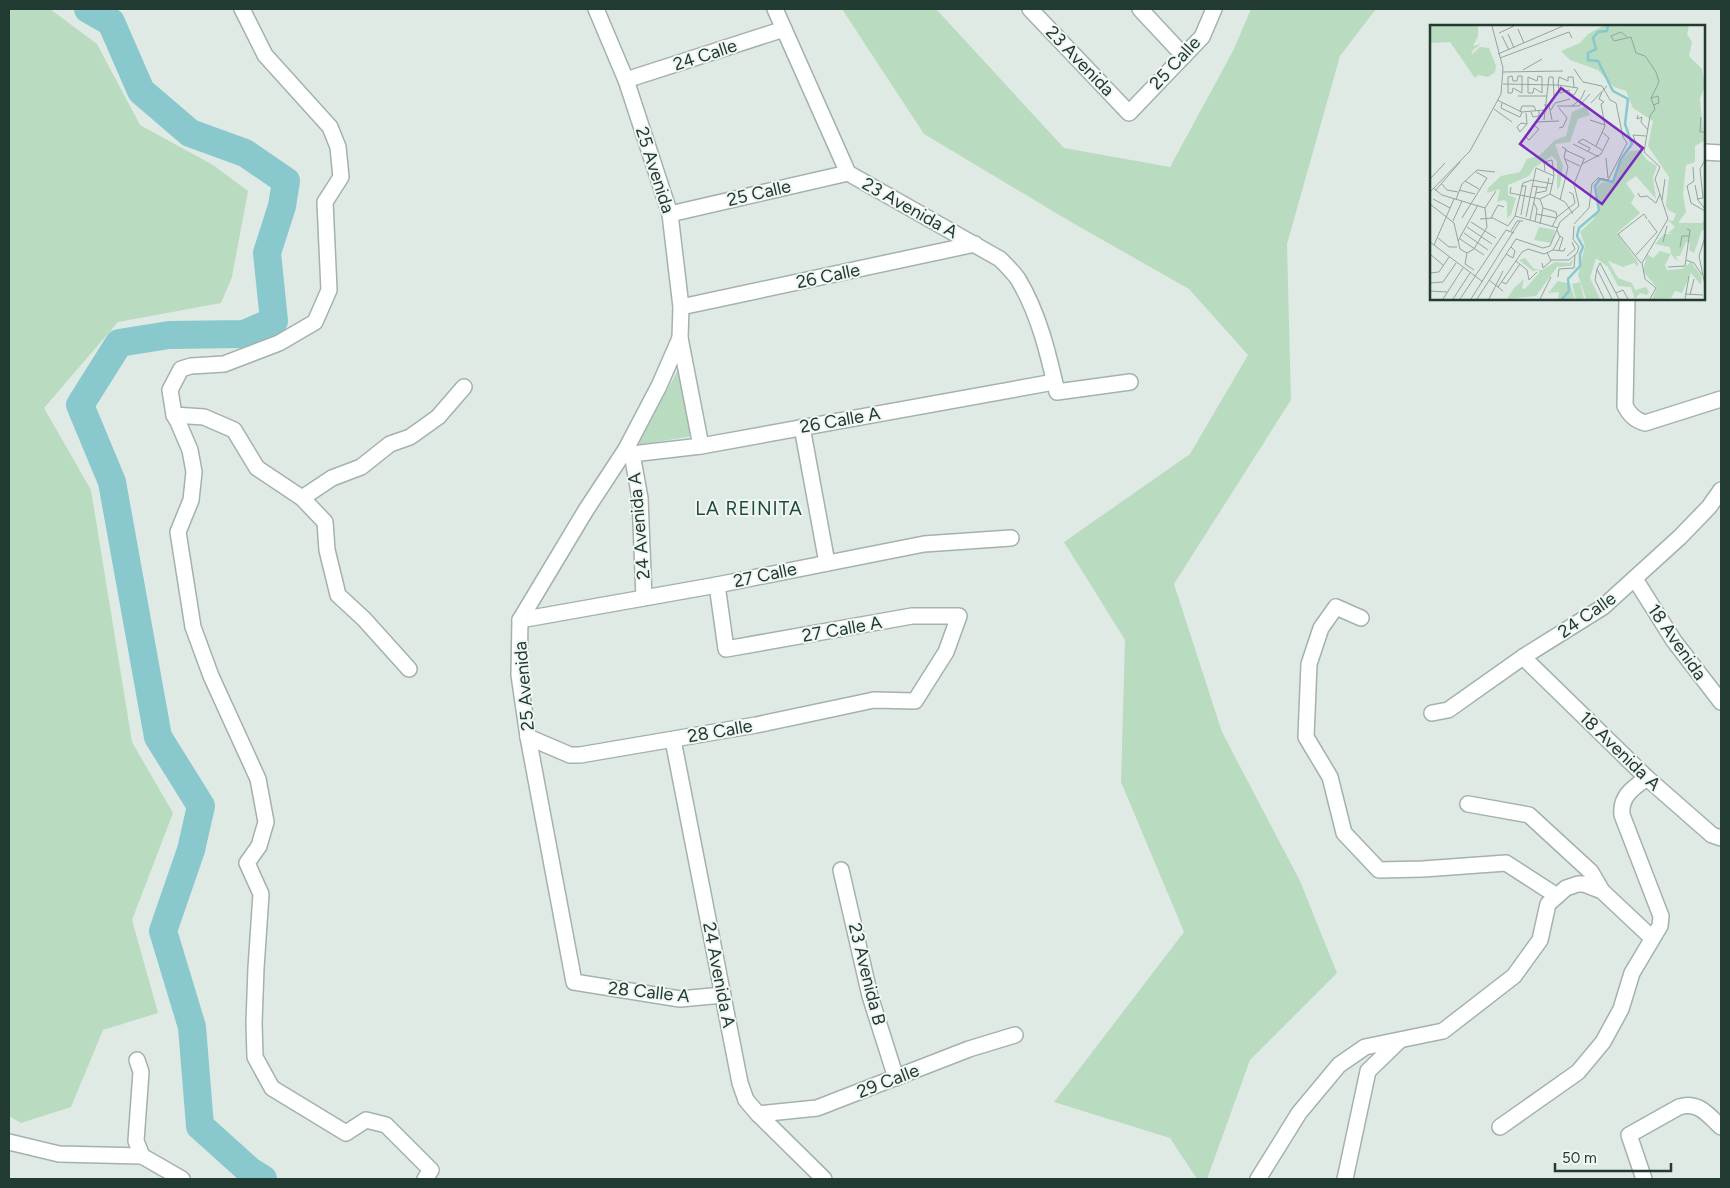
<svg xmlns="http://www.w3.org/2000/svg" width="1730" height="1188" font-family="Figtree,sans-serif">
  <rect width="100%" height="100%" fill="#e0eae5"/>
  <g fill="#b9dbc0">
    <polygon points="9,9 50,9 97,44 140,125 213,165 248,191 232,277 221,303 118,322 44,408 91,490 132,742 173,813 132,920 158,1013 103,1030 71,1107 21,1123 9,1116"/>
    <polygon points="842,9 936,9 1064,148 1170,167 1233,51 1251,9 1376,9 1340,56 1287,244 1291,400 1174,584 1222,732 1300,881 1337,973 1250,1060 1207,1179 1197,1179 1170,1138 1054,1102 1184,932 1121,782 1125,640 1064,542 1190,454 1248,355 1189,289 1071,222 924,134"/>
    <polygon points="680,366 693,436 638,445"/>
  </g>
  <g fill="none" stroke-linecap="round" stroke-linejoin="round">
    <polyline stroke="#89c9ce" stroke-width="28" points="88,9 111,22 141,91 190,133 245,153 286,181 282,206 267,253 274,321 244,334 169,335 119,343 80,405 112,482 158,737 201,806 191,850 163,931 192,1027 200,1126 250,1171 263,1179"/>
    <g stroke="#a3b2ac" stroke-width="18">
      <g id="street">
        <polyline points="242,9 265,55 330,127 338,147 341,177 325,202 329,290 315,322 279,343 224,364 191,366 181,369 170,390 174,415 178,422 190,450 194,472 191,500 178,532 193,627 211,676 258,779 266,822 259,846 247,863 261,894 256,968 254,1023 255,1057 272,1088 346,1133 366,1120 386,1125 431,1170 425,1179"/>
        <polyline points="596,9 626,80 670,214 681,307 680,338 701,446"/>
        <path d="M775,9L848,173L1000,259C1006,265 1013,272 1018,279C1039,314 1048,353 1057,392L1130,382"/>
        <polyline points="1030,9 1129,113 1198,41 1202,37 1214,9"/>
        <polyline points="1140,9 1184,56"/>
        <polyline points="626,80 784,29"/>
        <polyline points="1704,152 1721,153"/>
        <polyline points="670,214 848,173"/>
        <path d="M1627,299L1625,406C1630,415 1635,420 1645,423L1721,399"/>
        <polyline points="681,307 975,244"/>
        <polyline points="680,338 659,386 626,449 586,510 520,620 519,675 528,737 574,982 680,999 723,995"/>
        <polyline points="174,415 204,417 234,430 257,468 302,498 325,522 327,550 338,595 364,619 409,669"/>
        <polyline points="802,427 827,563"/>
        <polyline points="626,449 632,454 701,446 1054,382"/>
        <polyline points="632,454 640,498 644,598"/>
        <polyline points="302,498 332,478 361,467 390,444 410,437 438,417 464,387"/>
        <polyline points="1635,579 1674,641 1721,702"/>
        <polyline points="1361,618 1336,607 1321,628 1309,664 1306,737 1330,777 1344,833 1379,870 1423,869 1506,863 1557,896"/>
        <polyline points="520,620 717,585 924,544 1011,538"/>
        <polyline points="1523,657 1647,778 1712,835 1721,838"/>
        <polyline points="1432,713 1448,710 1523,657 1603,607 1680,537 1709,507 1721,490"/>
        <polyline points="528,737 570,755 580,755 756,725 874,700 915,701 946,652 959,616 912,616 726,649 717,585"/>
        <polyline points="673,740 740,1083 746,1100 758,1114 824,1179"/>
        <polyline points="1468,804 1529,815 1591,872 1602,891"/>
        <polyline points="841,870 870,996 896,1078"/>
        <polyline points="137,1060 141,1072 136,1141 142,1156"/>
        <polyline points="758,1114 817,1108 969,1049 1015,1035"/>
        <path d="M1500,1127L1578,1072L1603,1042L1621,1009L1632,973L1660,926L1661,916L1659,911L1622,815C1620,796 1633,788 1647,778"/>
        <polyline points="9,1142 59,1154 142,1156 182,1179"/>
        <polyline points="1258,1179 1299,1113 1339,1065 1365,1047 1443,1031 1514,976 1540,940 1548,904 1566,888 1578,884 1584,884 1602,891 1652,938"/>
        <polyline points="1345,1179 1368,1071 1399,1041"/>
        <path d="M1644,1179L1629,1135L1679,1107C1699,1101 1708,1115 1721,1127"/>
      </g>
    </g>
    <use href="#street" stroke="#fff" stroke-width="15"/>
  </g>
  <g text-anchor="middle" stroke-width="4" stroke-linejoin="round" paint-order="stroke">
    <g font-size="18" fill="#213a32" stroke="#f0f7f3">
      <text transform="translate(705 55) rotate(-18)" y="6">24 Calle</text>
      <text transform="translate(1080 61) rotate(46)" y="6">23 Avenida</text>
      <text transform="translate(1175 63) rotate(-47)" y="6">25 Calle</text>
      <text transform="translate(655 170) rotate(72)" y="6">25 Avenida</text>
      <text transform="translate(759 193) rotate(-13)" y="6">25 Calle</text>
      <text transform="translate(910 208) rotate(29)" y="6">23 Avenida A</text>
      <text transform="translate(828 276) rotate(-12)" y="6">26 Calle</text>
      <text transform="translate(840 420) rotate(-10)" y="6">26 Calle A</text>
      <text transform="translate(639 526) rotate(-95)" y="6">24 Avenida A</text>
      <text transform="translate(765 575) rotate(-12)" y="6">27 Calle</text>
      <text transform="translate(1587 615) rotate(-35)" y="6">24 Calle</text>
      <text transform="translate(842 629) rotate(-10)" y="6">27 Calle A</text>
      <text transform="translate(1677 642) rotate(55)" y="6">18 Avenida</text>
      <text transform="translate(524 686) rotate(-95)" y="6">25 Avenida</text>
      <text transform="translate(720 731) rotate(-10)" y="6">28 Calle</text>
      <text transform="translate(1620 751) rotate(44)" y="6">18 Avenida A</text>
      <text transform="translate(867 974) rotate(76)" y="6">23 Avenida B</text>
      <text transform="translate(719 975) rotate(79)" y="6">24 Avenida A</text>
      <text transform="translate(649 992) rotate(6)" y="6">28 Calle A</text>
      <text transform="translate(888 1081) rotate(-21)" y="6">29 Calle</text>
    </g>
    <g font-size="19" letter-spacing="1" fill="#1e4b3d" stroke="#f0f7f3">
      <text x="749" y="515">LA REINITA</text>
    </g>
  </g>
  <g transform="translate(1430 25)">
    <rect width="275" height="275" fill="#e0eae5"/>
    <path d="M0,1H48V11L43,21L51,19L43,25L41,30L50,22L59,23L66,41L65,47L58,52L48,50L45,53L20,17L0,18ZM173,1H259L257,9L262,17L259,31L272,44L275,61L270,74L274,116L265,121V137L256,140L253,169L256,187L248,198H272L275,194V205H272L264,228L259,225L260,218L256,217L250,231H246L248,237L241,229L235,240L237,245L252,244L261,237L272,252L271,260L261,248L252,268L245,266L241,273L222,274L227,263L213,246L217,229L223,233L230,226L241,229L240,222L225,219L234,209H244L238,208L245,202L238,195L243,196L246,189L238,185L236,180L239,152L218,121L223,96L203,83L196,66L184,62L168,45L140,35L131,26L150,18L158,9ZM156,81L160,90L148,94L140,117L125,119L133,141L130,161L127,165V136L122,131L104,143L99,151L78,160V170L86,173L81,190L77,193V177L74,175L67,177L70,164L57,168L58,163L71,151L90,147L97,134L110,130L125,115L136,111L142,87ZM210,125L217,135L227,141L223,152L226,174L206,151L196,158L205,171L201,178L210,188L187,208L208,237V242L204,238L193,242L178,236L188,253L202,258L205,265L216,262L219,267L217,270L210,268L205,274L201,262L188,261L178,242L166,233L160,253L170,274H156L148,250L155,221L150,207L164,194L165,189L170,188L167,162L172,157L184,158L192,135L200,126ZM109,202L125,205L121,218L104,215ZM95,233L104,244L112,245L125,237L139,238L144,234L141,241L127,242L106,271L77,274L84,263L94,254L92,263L95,264L109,248V245L103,246L89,235ZM128,256L140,259L145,274H128L129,267L118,268ZM150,257L154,274H146L142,259Z" fill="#b9dbc0"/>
    <path fill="none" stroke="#89c9ce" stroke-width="2.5" d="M132,274L139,266L138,254L150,241V229L153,222L147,211L149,203L169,186L165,161L170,154L183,157L191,134L202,119L195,99L198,74L183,66L168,36L158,35V28L166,24L163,13L168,7L177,6L178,1"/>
    <path fill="none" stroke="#94a49d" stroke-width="1" d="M88,4L94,18M69,8L84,1M78,9L84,23M72,11L79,25M197,12L191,7L181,11L184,16L201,12L206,28L215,31L226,47L229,57L221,73M68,29L133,1M70,33L139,7L142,13M93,45L112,34M73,47L133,46M82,51L83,56H87L88,51H92V68L83,63L82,68H78V52ZM108,51L112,52V68L104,63L103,68H98V52L107,56ZM73,59L128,60L148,63L144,70L140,69L139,65L130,68L128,60L129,52L138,56V52H143L144,62M88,71H117M221,73L228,71L229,78L223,80M67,75L92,87L114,85M72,78L71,83L77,86L90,92L92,87M161,78L177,61M114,80H119L122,95M127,81H149L160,69M142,81L151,74L155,65M64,84L82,97M121,85L125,78L140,74M90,87L92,81H104L106,86M101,87L103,92L109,91V85M96,88L97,99L90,107L87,102L91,98L97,99M208,90L207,94L212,92L211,97L218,105M271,92L270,107H275M114,95L119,52H123L124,71M160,95L175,100M105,97L129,96M103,100L109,104L99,115L95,111ZM129,103L133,102L137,93L129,83M148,117L153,114L172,125M148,117L160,123L158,127M143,119L169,132M166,121L175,101L171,79L174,77L169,74L172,67M135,125L155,134M213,126L206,119L203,110L216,111M176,133L178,153M135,134L150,141M152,139L171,129L179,113L172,107M263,142L264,156L257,161L261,178L275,186M115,146L114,137L122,135L124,151L120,169M0,154L15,138M35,156L49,164M12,159L17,165L28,167M265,160L268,175L275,184M102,161L117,163M81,162L80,168L110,174L120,169M3,163L12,170L55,183M29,165L45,169M5,166L30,137M0,167L40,126L71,69L73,43L62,1M106,168L116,166L119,153M208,168L210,172L217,171L226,178L230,169M120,169L135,177L143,189M3,174L20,183M26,174L32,159L47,145L65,147M110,174L113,183L110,199M267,174L273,173L270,144L275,135M130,175L138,142L134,132L136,124L132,122M232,175L235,154M104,178L107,184L105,197M0,179L24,198L30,224L37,228M113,183L126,187L127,192M106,189L127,193M91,190L96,161H91M85,191L128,203M96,192L106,143L124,151M32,193L57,153L46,147M61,193L68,180L74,182M50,194L63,193L78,201L85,191L93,158L102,155L123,159M100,195L107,162M23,196L32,176M41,197L66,213M144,199L159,183L162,159L168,153L178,155L197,118L193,112L186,78L180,75L172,61L153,57L144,44M37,202L62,219M122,202L127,192L145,178L143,169L139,167M81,206L87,196H93M34,208L58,225M275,212L269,231L275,260M8,213L19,222H27M30,214L54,230M28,216L48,180M0,217L53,257M233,217L237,201M4,220L24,174M250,222L252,211H259M123,225L130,212L127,205M129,225L133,213L130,211M37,228L44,224L57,202L55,183L66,166M37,228L35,239L44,245M0,229L13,240M76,229L83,233L85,226L81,222M206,230L227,207L218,195M137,231L145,224L142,217M121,235H139L147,228L149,222L143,214L144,201M256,235L264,238L272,250M86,236L97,245L99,255L107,247M112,238L113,243L121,236L117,227M211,238L188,209L214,189L217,194M238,242L255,241L260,205L257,204M167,244L165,255L174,274M0,248L9,247L19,232M128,252L129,244L144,243L145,230M59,255L73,266M72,257L76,259L90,239M0,258L13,257L26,238M68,262L92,227L98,224L114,229L123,225L134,226L135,223M0,266L17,267M186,268L193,265L198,274M255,269L273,270M260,270L264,254M13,274L33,243M23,274L40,248M30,274L76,205L84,208M41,274L90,196M47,274L86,214L113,223L120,221L130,197L149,181L144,159L154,134M59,274L73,246M110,274L121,252M182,274L167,244L170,238L189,274M220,274L226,263L215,254L212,238L238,194L225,154L230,142L214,127L220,91L225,84L221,73M255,274L259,251"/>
    <path fill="#7b2cbf" fill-opacity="0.15" stroke="#7b2cbf" stroke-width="2.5" d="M131,63L213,123L172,179L90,119Z"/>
    <rect width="275" height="275" fill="none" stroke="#213a32" stroke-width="2.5"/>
  </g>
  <rect width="1730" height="1188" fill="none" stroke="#213a32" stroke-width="20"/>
  <path d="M1555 1163v8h116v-8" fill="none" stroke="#213a32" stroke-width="2.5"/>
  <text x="1562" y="1163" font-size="15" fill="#213a32" stroke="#f0f7f3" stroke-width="4" paint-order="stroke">50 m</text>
</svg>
